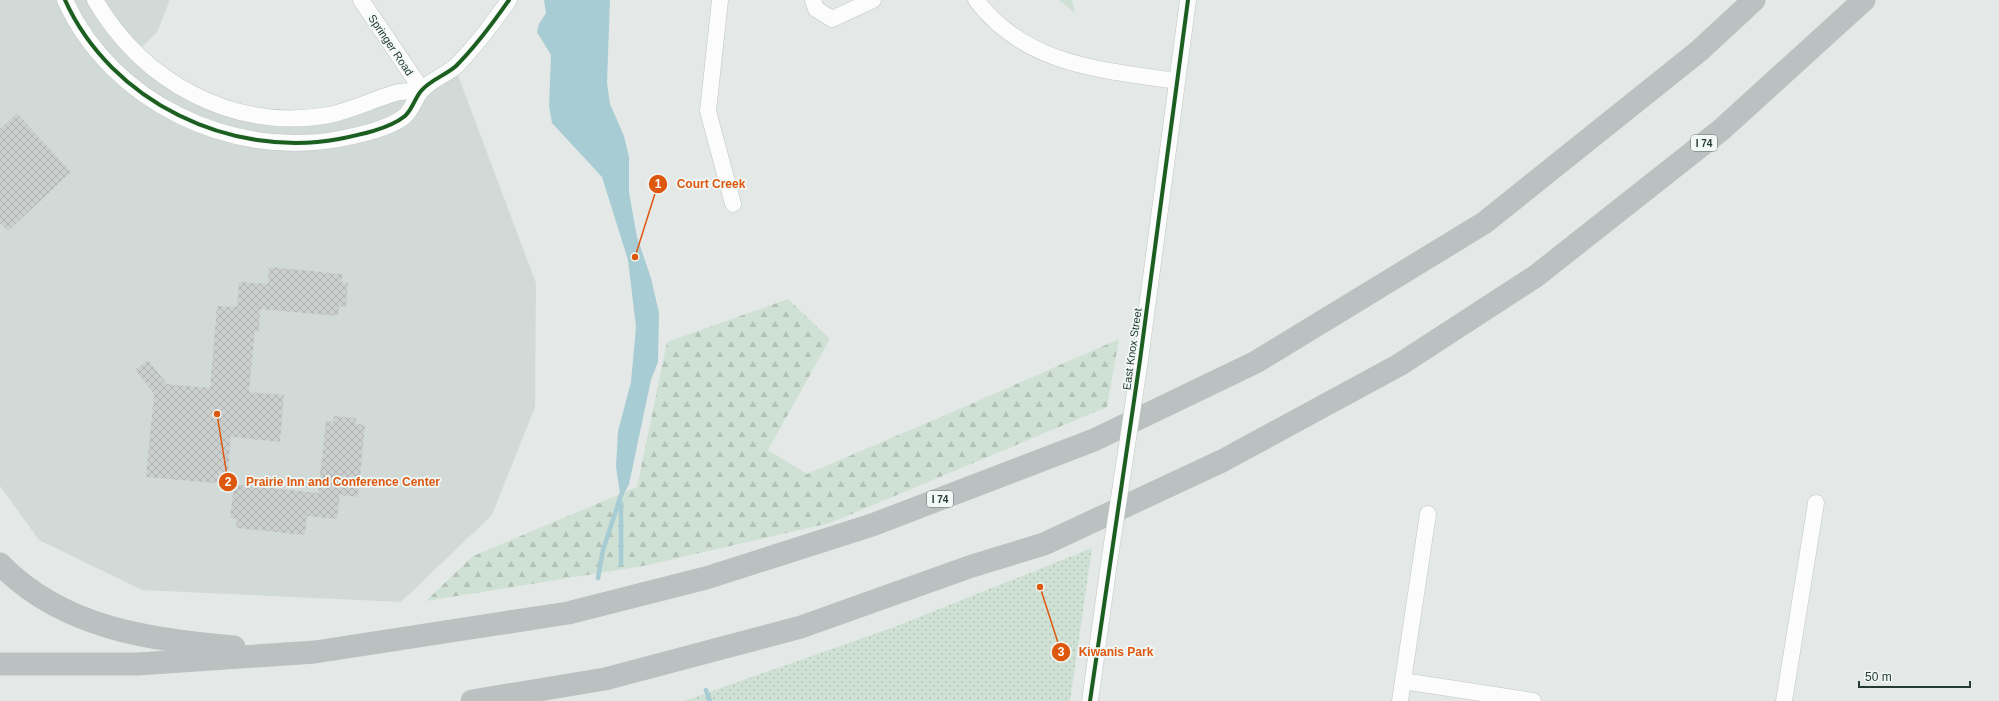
<svg xmlns="http://www.w3.org/2000/svg" width="1999" height="701" font-family="Arial,sans-serif">
  <defs>
    <pattern id="forest-firs" width="22" height="20" patternUnits="userSpaceOnUse"><rect width="22" height="20" fill="#cfe1d4"/><path d="M5 1l3.5 6h-7zM16 11l3.5 6h-7z" fill="#b2c2b7"/></pattern>
    <pattern id="park-dots" width="8" height="8" patternUnits="userSpaceOnUse"><rect width="8" height="8" fill="#cfe1d4"/><path d="M2 2h.1M6 6h.1" fill="none" stroke="#b2c2b7" stroke-width="1.8" stroke-linecap="round"/></pattern>
    <pattern id="building-cross-hatch" width="8" height="8" patternUnits="userSpaceOnUse"><rect width="8" height="8" fill="#cbd0ce"/><path d="M0 0l8 8M0 8l8-8" fill="none" stroke="#aeb3b2"/></pattern>
  </defs>
  <rect width="100%" height="100%" fill="#e4e9e7"/>
  <polygon fill="#d2dad7" points="0,0 170,0 157,32 135,54 212,103 328,115 455,67 536,283 535,407 492,515 401,602 142,590 39,540 0,486"/>
  <g fill="url(#forest-firs)">
    <polygon points="1059,0 1072,0 1075,13"/>
    <polygon points="788,299 830,339 768,450 807,474 948,414 1119,339 1107,407 830,523 643,566 426,601 473,556 637,487 667,342"/>
  </g>
  <polygon fill="url(#park-dots)" points="1092,548 1070,701 684,701 897,626"/>
  <polygon fill="#a8ccd3" points="544,0 610,0 607,83 610,104 624,136 629,157 629,192 637,237 651,278 659,313 658,362 651,380 629,484 621,500 616,467 618,431 631,382 636,327 628,260 602,177 552,123 549,106 551,55 537,32 539,24 546,13"/>
  <g fill="none" stroke-linecap="round" stroke-linejoin="round">
    <g stroke="#a8ccd3" stroke-width="4.5">
      <polyline points="621,503 621,564"/>
      <polyline points="598,578 603,550 621,495"/>
      <polyline points="706,690 710,701"/>
    </g>
  </g>
  <g fill="url(#building-cross-hatch)">
    <polygon points="17,113 71,172 8,231 0,223 0,129"/>
    <polygon points="269,267 342,274 342,282 348,283 346,307 339,306 338,316 260,309 259,332 255,331 249,392 284,395 280,442 231,437 227,484 146,477 154,394 135,370 148,360 167,384 210,388 217,306 237,307 239,282 268,284"/>
    <polygon points="334,416 356,418 355,424 365,425 358,497 340,495 337,519 307,516 305,535 236,528 237,519 230,518 234,484 318,493 326,421 333,422"/>
  </g>
  <g fill="none" stroke-linecap="round" stroke-linejoin="round">
    <g stroke="#c1c6c4" stroke-width="17">
      <g id="minor">
        <path d="M65,0C111,102 231,159 339,139C359,135 389,129 405,116C412,110 415,98 421,91C430,80 446,75 456,66C476,46 493,23 509,0"/>
        <path d="M95,0C143,82 233,132 329,115C352,110 372,100 395,93C403,91 413,91 422,90"/>
        <polyline points="361,0 422,90"/>
        <polyline points="720,0 708,111 733,204"/>
        <polyline points="813,0 816,9 832,19 873,0"/>
        <path d="M976,0C1026,66 1102,70 1177,81"/>
        <polyline points="1140,360 1188,0"/>
        <polyline points="1403,681 1533,701"/>
        <polyline points="1090,701 1108,570"/>
        <polyline points="1400,701 1428,514"/>
        <polyline points="1784,701 1816,503"/>
      </g>
    </g>
    <g stroke="#bdc4c2" stroke-width="23">
      <g id="highway">
        <path d="M0,564C62,628 150,640 234,647"/>
        <polyline points="0,664 138,664 315,652 568,613 706,578 872,525 1094,440 1256,362 1484,223 1699,51 1754,0"/>
        <polyline points="472,701 605,679 801,627 972,566 1044,544 1222,461 1399,365 1536,276 1721,130 1864,0"/>
      </g>
    </g>
    <use href="#minor" stroke="#fbfcfb" stroke-width="16"/>
    <use href="#highway" stroke="#bbc1c0" stroke-width="22"/>
    <g stroke="#c1c6c4" stroke-width="17" stroke-linecap="butt">
      <polyline id="minor-bridge" points="1108,570 1140,360"/>
    </g>
    <use href="#minor-bridge" stroke="#fbfcfb" stroke-width="16"/>
    <g stroke="#f2f8f5" stroke-width="6">
      <g id="cycleway">
        <path d="M65,0C111,102 231,159 339,139C359,135 389,129 405,116C412,110 415,98 421,91C430,80 446,75 456,66C476,46 493,23 509,0"/>
        <polyline points="1090,701 1140,360 1188,0"/>
      </g>
    </g>
    <use href="#cycleway" stroke="#1b5e20" stroke-width="4"/>
  </g>
  <g text-anchor="middle" stroke-width="3.5" stroke-linejoin="round" paint-order="stroke">
    <g fill="#f2f8f5" stroke="#62736e" stroke-width="1">
      <rect x="1691" y="135" width="26" height="16" rx="3"/>
      <rect x="927" y="491" width="26" height="16" rx="3"/>
    </g>
    <g font-size="10" font-weight="bold" fill="#243a34">
      <text x="1704" y="147">I 74</text>
      <text x="940" y="503">I 74</text>
    </g>
    <g font-size="11" fill="#243a34" stroke="#f2f8f5">
      <text transform="translate(391 45) rotate(56)" y="4">Springer Road</text>
      <text transform="translate(1132 349) rotate(-82)" y="4">East Knox Street</text>
    </g>
  </g>
  <path fill="none" stroke="#de570e" stroke-width="1.5" d="M635 257L658 184M217 414L228 482M1040 587L1061 652"/>
  <g fill="#de570e" stroke="#f2f8f5" stroke-width="1.5">
    <circle cx="635" cy="257" r="4"/>
    <circle cx="217" cy="414" r="4"/>
    <circle cx="1040" cy="587" r="4"/>
    <circle cx="658" cy="184" r="10"/>
    <circle cx="228" cy="482" r="10"/>
    <circle cx="1061" cy="652" r="10"/>
  </g>
  <g font-size="12" text-anchor="middle" font-weight="bold" fill="#fff">
    <text x="658" y="188">1</text>
    <text x="228" y="486">2</text>
    <text x="1061" y="656">3</text>
  </g>
  <g font-size="12" text-anchor="middle" font-weight="bold" fill="#de570e" stroke="#f2f8f5" stroke-width="3.5" stroke-linejoin="round" paint-order="stroke">
    <text x="711" y="188">Court Creek</text>
    <text x="343" y="486">Prairie Inn and Conference Center</text>
    <text x="1116" y="656">Kiwanis Park</text>
  </g>
  <path d="M1859 681v6h111v-6" fill="none" stroke="#243a34" stroke-width="2"/>
  <text x="1865" y="681" font-size="12" fill="#243a34" stroke="#f2f8f5" stroke-width="3" paint-order="stroke">50 m</text>
</svg>
